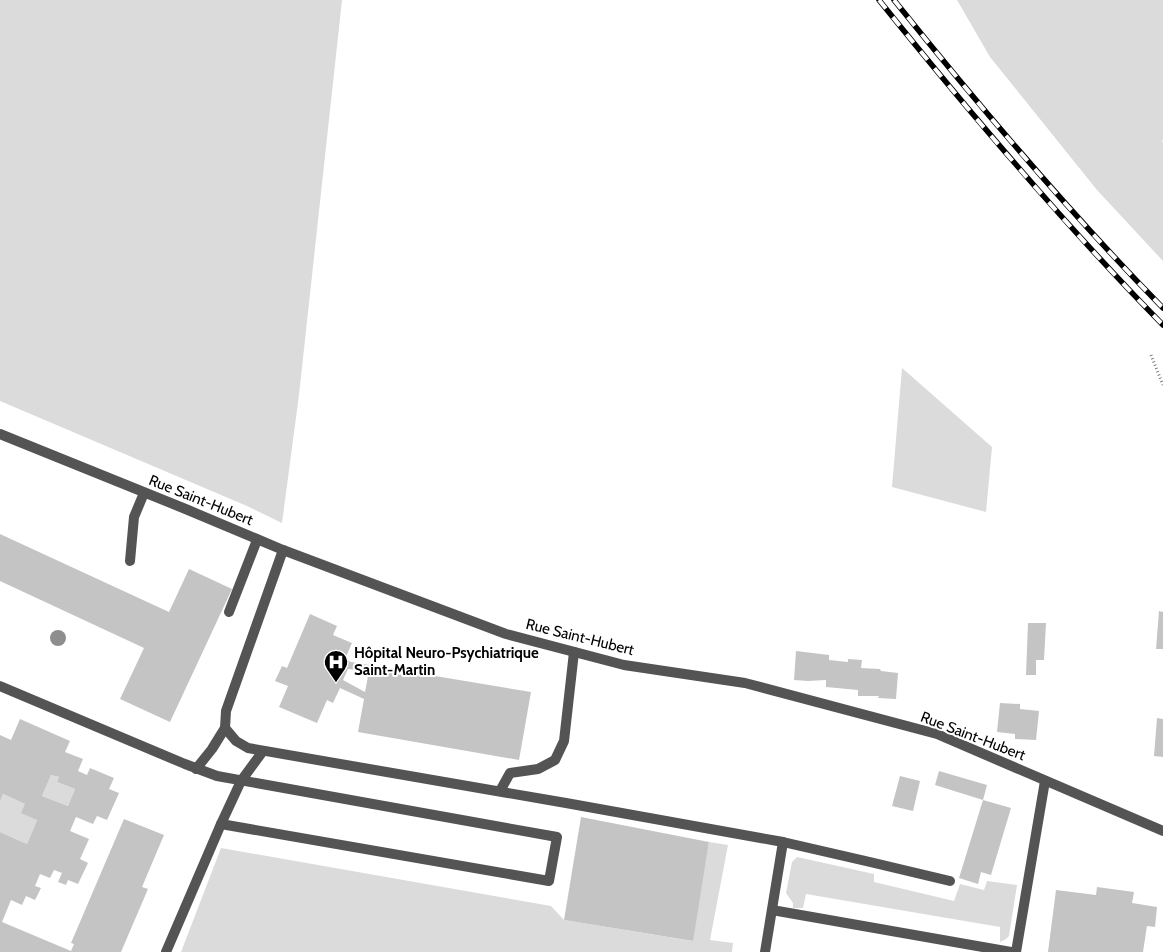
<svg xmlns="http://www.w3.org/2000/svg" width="1163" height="952" font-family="Cabin,sans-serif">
  <rect width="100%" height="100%" fill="#fff"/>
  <g fill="#dbdbdb">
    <polygon points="0,0 342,0 299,395 282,523 247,506 0,401"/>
    <polygon points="957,0 1163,0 1163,140 1162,141 1163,143 1163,261 1097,190 990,57"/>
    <polygon points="902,368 992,447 986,512 892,487"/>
    <polygon points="51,775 59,777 57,782 75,789 68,806 42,796"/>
    <polygon points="3,794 25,804 37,820 27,844 0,832 0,802"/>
    <polygon points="709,842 728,845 710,940 733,943 732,952 181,952 221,848 551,906 564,920 692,941"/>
    <polygon points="797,857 874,874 874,882 954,901 960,884 984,890 987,881 1017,885 1009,936 1006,939 1000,942 1000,927 806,894 803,908 793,908 793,903 786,893 792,862"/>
  </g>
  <g fill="#c4c4c4" fill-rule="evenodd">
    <polygon points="0,534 169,612 189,569 232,589 170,722 120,699 144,648 0,581"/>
    <polygon points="1159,611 1163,612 1163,649 1156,649"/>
    <path d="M310,614L337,626L333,635L352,643L345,659L351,662L531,692L519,760L358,732L364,699L340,688L333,703L327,700L317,723L279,707L288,686L275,681L282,666L287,668ZM348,669L369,671L365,692L343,680Z"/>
    <polygon points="1028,623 1046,623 1044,660 1036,660 1036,675 1026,675"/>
    <polygon points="796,651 829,655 829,660 848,662 848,659 862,660 861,668 880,669 881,671 898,673 896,699 878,698 879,696 858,696 858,690 826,687 826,680 808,681 794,680"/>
    <polygon points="1000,703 1020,704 1020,709 1039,711 1036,740 1015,739 1015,734 997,732"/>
    <polygon points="1157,718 1163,719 1163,757 1154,756"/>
    <path d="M20,719L70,741L65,752L83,759L78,771L87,775L90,768L114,778L109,789L119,793L107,820L97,816L93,824L76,817L70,831L89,839L80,859L88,863L78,884L68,880L66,885L58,882L62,873L54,870L50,878L40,874L35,886L41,888L35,900L26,896L22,905L11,900L2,922L71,951L74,944L71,943L124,819L164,835L142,887L148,889L121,952H0V832L27,844L37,820L21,813L25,804L3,794L0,802V735L11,740ZM51,775L59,777L57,782L75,789L68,806L42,796Z"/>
    <polygon points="939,771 987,785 983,800 935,785"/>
    <polygon points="900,776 920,781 913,811 892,806"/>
    <polygon points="983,800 1011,808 991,875 981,872 978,884 959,878"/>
    <polygon points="581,817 709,842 693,941 564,920"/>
    <polygon points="1097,887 1134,892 1132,903 1157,907 1155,927 1147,926 1143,952 1048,952 1056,890 1096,895"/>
  </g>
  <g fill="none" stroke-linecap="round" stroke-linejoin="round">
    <polyline stroke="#767676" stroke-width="3" stroke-dasharray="1 2.5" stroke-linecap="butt" points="1151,355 1163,385"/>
    <g stroke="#545454" stroke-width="10">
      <polyline points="0,434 188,510 283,550 506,634 624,665 745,683 937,734 1163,831"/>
      <polyline points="283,550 226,711 225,728 236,741 248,748 566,803 783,842 870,862 950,881"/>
      <polyline points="130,561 134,517 144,493"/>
      <polyline points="229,612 257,540"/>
      <polyline points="0,686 185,764 217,776 557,837 549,881 221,824 166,952"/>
      <polyline points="196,769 212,749 225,728"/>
      <polyline points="500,791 510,773 538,769 555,760 564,741 574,652"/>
      <polyline points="221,824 241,781 263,751"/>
      <polyline points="772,910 1011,952"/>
      <polyline points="765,952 783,842"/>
      <polyline points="1016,952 1045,781"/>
    </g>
    <g stroke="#000" stroke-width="5.5">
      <g id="rail">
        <path d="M879,0C969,112 1062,222 1163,325"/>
        <path d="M894,0C979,106 1068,211 1163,308"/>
      </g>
    </g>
    <use href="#rail" stroke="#fff" stroke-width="4" stroke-dasharray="11" stroke-linecap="butt"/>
  </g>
  <circle fill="#8e8e8e" cx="58" cy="638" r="8"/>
  <defs>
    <g id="hospital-pin" transform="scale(1.25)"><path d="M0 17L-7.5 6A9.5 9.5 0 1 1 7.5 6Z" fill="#000" stroke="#fff"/><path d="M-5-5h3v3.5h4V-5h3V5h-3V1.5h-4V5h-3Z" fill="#fff"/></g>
  </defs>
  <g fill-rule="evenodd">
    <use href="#hospital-pin" x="336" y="662"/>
  </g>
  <g text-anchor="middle" stroke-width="4" stroke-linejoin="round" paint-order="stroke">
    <g font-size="15" fill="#000" stroke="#fff">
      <text transform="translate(201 500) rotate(22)" y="5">Rue Saint-Hubert</text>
      <text transform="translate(580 637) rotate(14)" y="5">Rue Saint-Hubert</text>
      <text transform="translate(973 736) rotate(21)" y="5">Rue Saint-Hubert</text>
    </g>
    <g font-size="15" font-weight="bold" fill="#000" stroke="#fff" text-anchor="start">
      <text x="354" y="658">Hôpital Neuro-Psychiatrique<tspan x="354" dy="17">Saint-Martin</tspan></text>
    </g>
  </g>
</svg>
